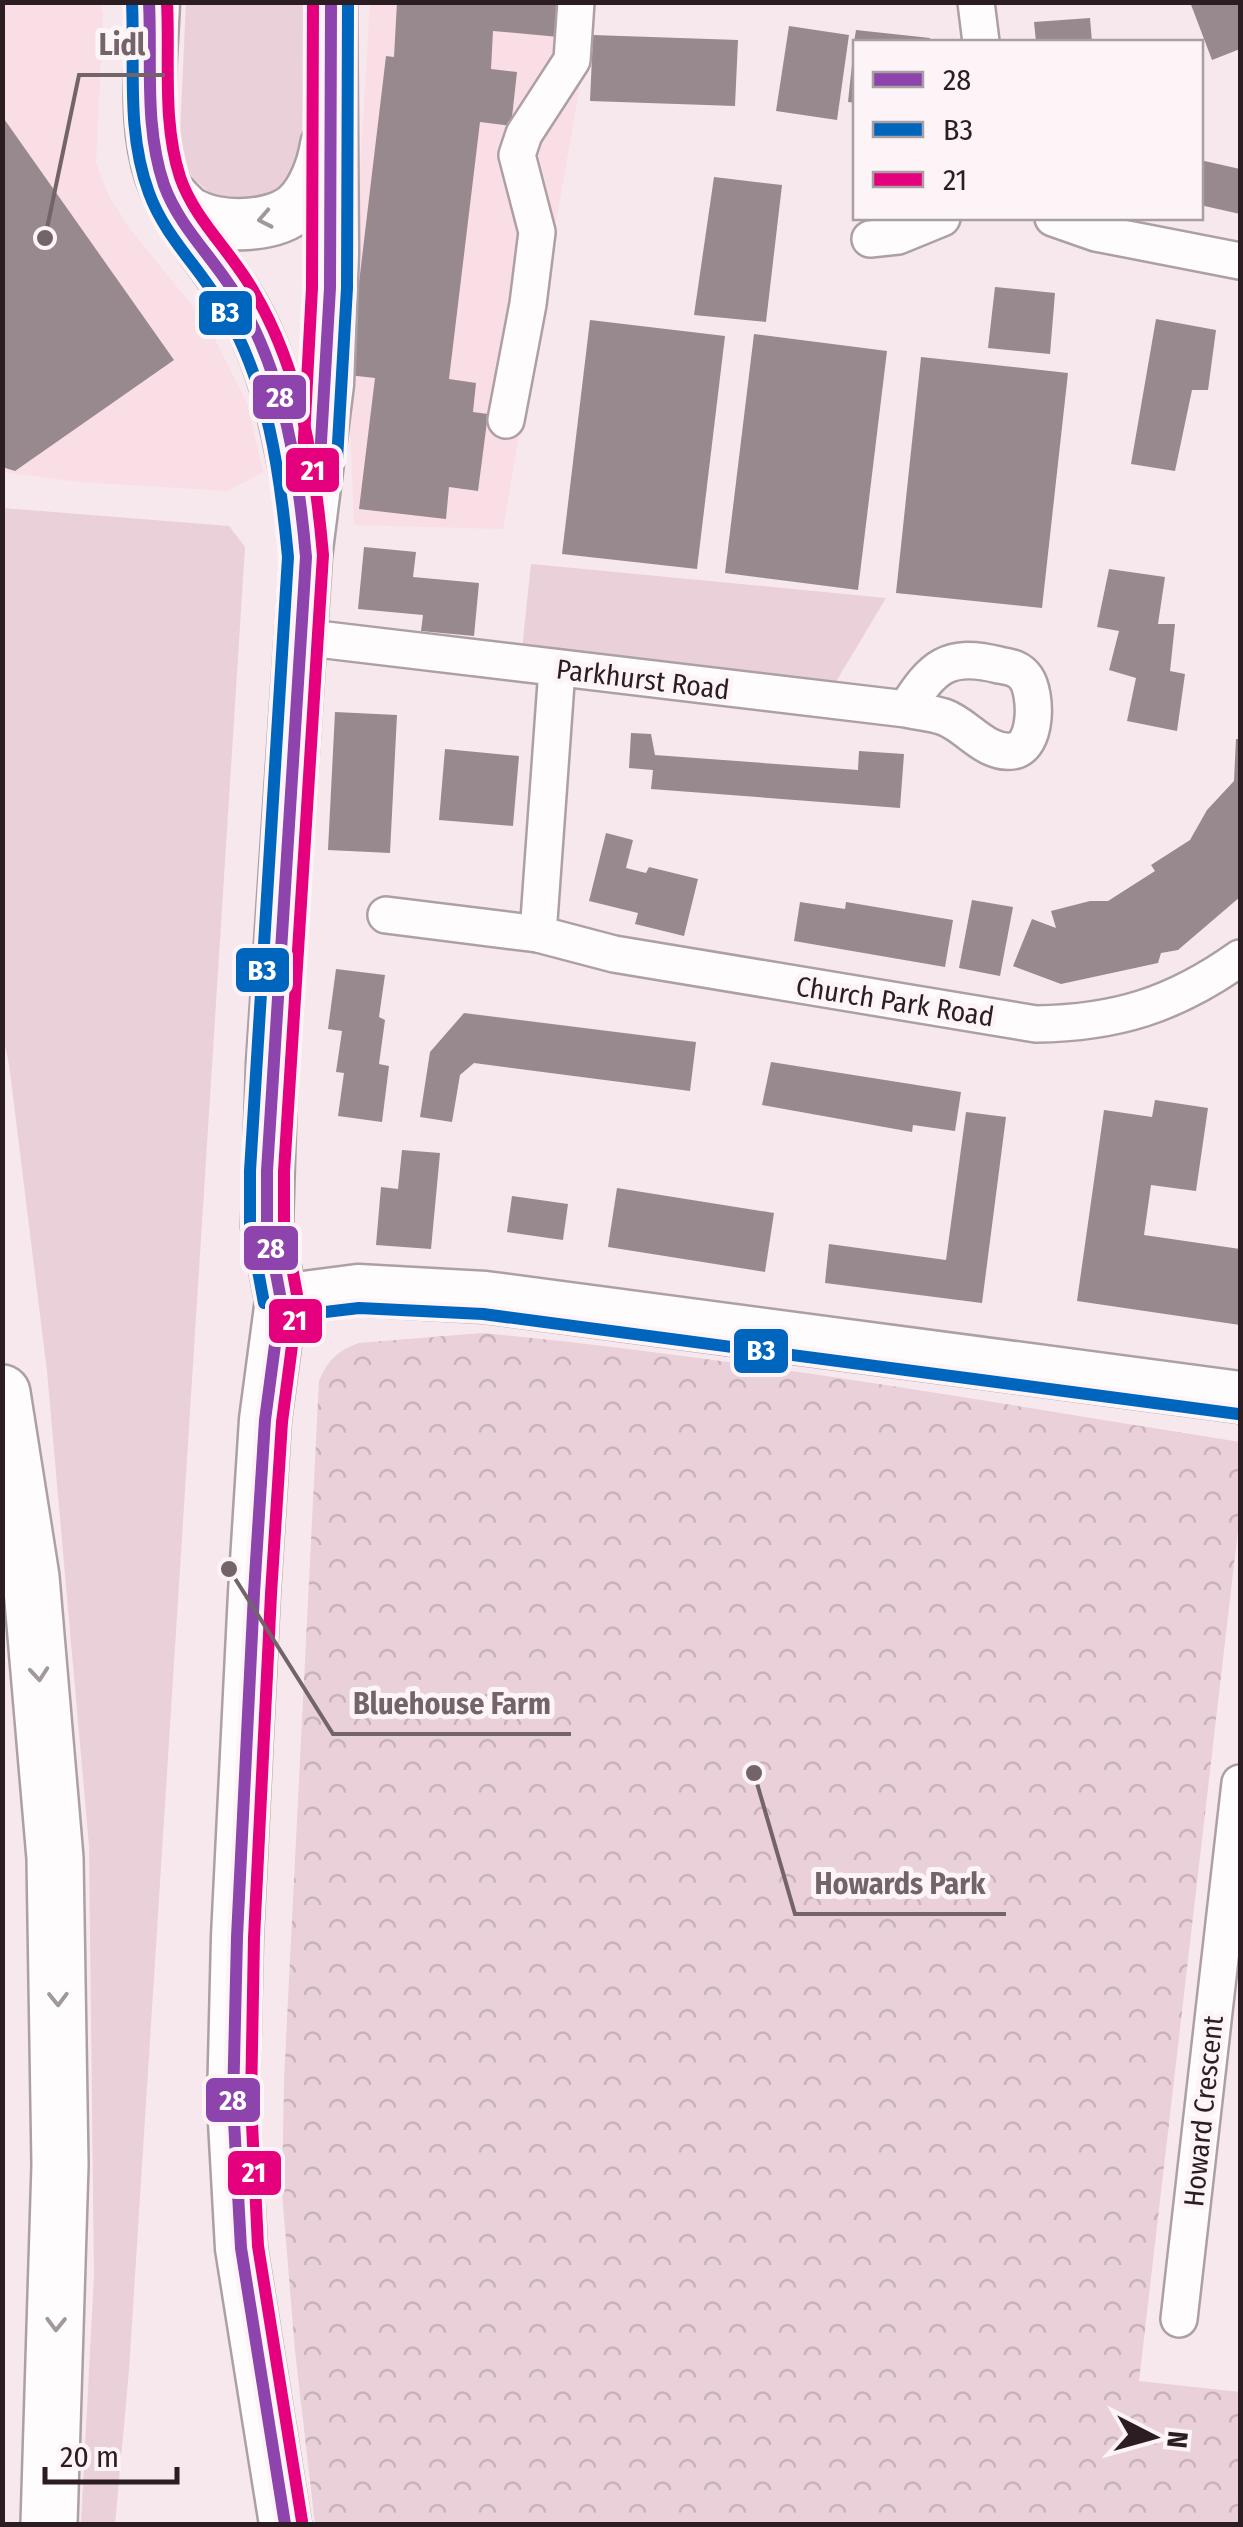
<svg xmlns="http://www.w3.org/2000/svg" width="1243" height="2527" font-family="'Fira Sans Condensed',sans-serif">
  <defs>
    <pattern id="forest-crowns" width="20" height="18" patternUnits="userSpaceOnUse" patternTransform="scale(2.5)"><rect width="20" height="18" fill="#ead0d8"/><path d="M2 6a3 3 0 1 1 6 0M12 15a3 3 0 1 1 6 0" fill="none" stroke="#c9b2b9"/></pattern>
  </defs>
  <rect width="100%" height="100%" fill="#f6e8ec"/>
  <g fill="#fadee6">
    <polygon points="3,3 100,3 103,14 96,163 109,196 130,229 208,325 247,403 263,472 228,491 79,482 3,472"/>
    <polygon points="370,3 594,3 503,529 354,525 348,375"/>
  </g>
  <g fill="#ead0d8">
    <polygon points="186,3 307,3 301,157 288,180 275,191 261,198 246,200 210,193 193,178 182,157 180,134"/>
    <polygon points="3,508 229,526 245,547 129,2370 115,2524 81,2524 94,2276 89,1846 47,1371 9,1064 3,1036"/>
    <polygon points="531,564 886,598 828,695 521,659"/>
  </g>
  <path fill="url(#forest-crowns)" d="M482,1333C736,1357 989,1402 1240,1442V1513L1139,2381L1240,2392V2524H315L295,2351L282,2192L284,2080L319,1381C328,1360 337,1351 359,1343Z"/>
  <g fill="#98898e">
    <polygon points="397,2 562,2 559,37 493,31 491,69 517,72 511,126 480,122 449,379 476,383 473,412 488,414 478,491 449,487 446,519 359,509 375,378 348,375 386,56 394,57"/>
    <polygon points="1190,2 1240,2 1240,49 1212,60"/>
    <polygon points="1090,18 1092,42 1036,42 1034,22"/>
    <polygon points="789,26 849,35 837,120 776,111"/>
    <polygon points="856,30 930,38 929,42 854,42"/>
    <polygon points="593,35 738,40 735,106 590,101"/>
    <polygon points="853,55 856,56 856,103 848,102"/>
    <polygon points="2,116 174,360 15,471 2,467"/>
    <polygon points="1200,160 1240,169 1240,214 1200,205"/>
    <polygon points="714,177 782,185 766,322 694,315"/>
    <polygon points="995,287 1055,293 1050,354 988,348"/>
    <polygon points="1156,319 1216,330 1208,390 1192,390 1175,471 1131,464"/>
    <polygon points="590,320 725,336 697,569 562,554"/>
    <polygon points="754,334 887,351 858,590 725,573"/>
    <polygon points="921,357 1068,373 1042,608 896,593"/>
    <polygon points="364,547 416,552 413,577 479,583 474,636 421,631 423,615 358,609"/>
    <polygon points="1109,569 1165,577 1158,624 1175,624 1170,671 1185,674 1177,731 1127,721 1136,678 1109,670 1119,631 1097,627"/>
    <polygon points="335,712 397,715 390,853 328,850"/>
    <polygon points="631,733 651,734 655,755 858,770 859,751 904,754 900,808 651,789 653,770 629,768"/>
    <polygon points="1236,739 1240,739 1240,897 1178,950 1161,953 1158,963 1061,984 1013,966 1032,919 1056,928 1051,911 1090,901 1108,901 1155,871 1151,865 1190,840 1207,810 1234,781"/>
    <polygon points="445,749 519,756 513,826 439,820"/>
    <polygon points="606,833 633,840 626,868 646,873 649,867 698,879 684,936 635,924 638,913 589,901"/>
    <polygon points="972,900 1013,907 1000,976 959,968"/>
    <polygon points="800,902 845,909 846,902 953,920 945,967 794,941"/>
    <polygon points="336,969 385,975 379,1017 385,1020 379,1064 389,1066 382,1122 338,1116 344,1073 336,1072 342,1031 328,1029"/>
    <polygon points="464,1013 696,1042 690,1091 474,1063 460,1075 452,1122 420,1117 430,1052"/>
    <polygon points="771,1062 961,1092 955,1131 913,1125 912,1132 762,1105"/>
    <polygon points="1155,1100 1208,1108 1196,1191 1151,1185 1144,1235 1240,1249 1240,1325 1077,1301 1104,1110 1152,1117"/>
    <polygon points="966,1112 1006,1117 982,1303 825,1283 829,1244 946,1260"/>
    <polygon points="402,1150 440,1153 431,1249 376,1245 381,1187 398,1189"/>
    <polygon points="617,1188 774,1213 765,1272 608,1247"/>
    <polygon points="512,1196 568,1204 563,1240 507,1232"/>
  </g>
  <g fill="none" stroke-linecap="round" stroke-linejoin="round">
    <g stroke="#ada0a4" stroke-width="40">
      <g id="street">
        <polyline points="976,2 981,42"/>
        <polyline points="1053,218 1096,233 1240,261"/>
        <polyline points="870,239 898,236 942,218"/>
        <polyline points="506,420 528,304 537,232 517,155 524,134 572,60 576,2"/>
        <path d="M301,637L906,709C932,667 948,652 999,665C1010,667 1019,668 1026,678C1037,694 1038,748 1012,751C985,754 967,725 944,717C932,713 919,712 906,709"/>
        <path d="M386,915L538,934L614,954L1036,1024C1116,1023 1174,1005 1240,958"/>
        <polyline points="538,934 557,669"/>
        <polyline points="1179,2319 1240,1783"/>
      </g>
    </g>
    <g stroke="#ada0a4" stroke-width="55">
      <g id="secondary">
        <path d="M154,2C152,56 144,110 157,162C170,215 210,254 238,299C275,359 289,434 301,502"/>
        <path d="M169,193C176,200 184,210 192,214C218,229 274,228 297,207C313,193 323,165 326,145"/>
        <polyline points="281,1300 358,1290 485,1297 1240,1397"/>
        <polyline points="285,2524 241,2248 233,2103 237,1937 254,1593 265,1420 281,1300 267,1226 272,1063 306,557 328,384 333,253 331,2"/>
      </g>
    </g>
    <g stroke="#ada0a4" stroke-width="60">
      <polyline id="highway" points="2,1393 31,1577 55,1858 60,2165 49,2524"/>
    </g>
    <use href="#street" stroke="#fefcfc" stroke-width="35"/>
    <use href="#secondary" stroke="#fefcfc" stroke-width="50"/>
    <use href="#highway" stroke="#fefcfc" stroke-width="55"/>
    <g stroke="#fdf4f7" stroke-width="20">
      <g id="bus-1">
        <path d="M149,2C152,63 144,126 164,185C180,229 216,260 239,300C285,378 298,469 306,557L267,1171V1226L281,1300L265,1420L254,1593L237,1937L233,2103L241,2248L285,2524"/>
        <polyline points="320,459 330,288 331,2"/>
      </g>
    </g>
    <g stroke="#fdf4f7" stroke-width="20">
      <g id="bus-2">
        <path d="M132,3C135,66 126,132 149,193C165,237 200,268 223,308C268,383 280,472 288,557L250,1171V1228L264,1303"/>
        <polyline points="337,460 347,288 348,2"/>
        <polyline points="283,1317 359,1308 483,1314 1238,1414"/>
      </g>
    </g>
    <g stroke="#fdf4f7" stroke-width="20">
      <g id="bus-3">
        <path d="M167,2C170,60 162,121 180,177C195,221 232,252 254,292C301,372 315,464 323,555L284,1172V1224L298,1300L282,1422L271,1594L254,1938L251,2103L258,2246L302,2521"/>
        <polyline points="303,457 312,288 313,2"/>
      </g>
    </g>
    <use href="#bus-1" stroke="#8e44ad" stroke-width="12"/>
    <use href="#bus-2" stroke="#0065bd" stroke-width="12"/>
    <use href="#bus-3" stroke="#e5007d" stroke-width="12"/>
  </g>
  <defs><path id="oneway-chevron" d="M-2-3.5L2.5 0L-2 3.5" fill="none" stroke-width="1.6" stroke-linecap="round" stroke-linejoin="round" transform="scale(2.5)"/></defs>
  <g stroke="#a0989a">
    <use href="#oneway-chevron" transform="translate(265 219) rotate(169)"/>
    <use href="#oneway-chevron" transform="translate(39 1674) rotate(85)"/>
    <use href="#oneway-chevron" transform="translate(58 1999) rotate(89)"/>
    <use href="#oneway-chevron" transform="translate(56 2324) rotate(91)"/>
  </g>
  <g text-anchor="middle" stroke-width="10" stroke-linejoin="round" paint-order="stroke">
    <g font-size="28" fill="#2c1d22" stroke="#fdf4f7">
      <text transform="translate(643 679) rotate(7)" y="10">Parkhurst Road</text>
      <text transform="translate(895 1001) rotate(9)" y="10">Church Park Road</text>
      <text transform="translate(1203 2111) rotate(-84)" y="10">Howard Crescent</text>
    </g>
  </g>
  <path fill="none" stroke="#736469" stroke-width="4" d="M45 238L79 75H165M229 1569L333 1734H571M754 1773L795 1914H1006"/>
  <g fill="#736469" stroke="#fdf4f7" stroke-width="4">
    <circle cx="45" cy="238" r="10"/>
    <circle cx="229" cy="1569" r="10"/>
    <circle cx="754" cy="1773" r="10"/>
  </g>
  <g font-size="30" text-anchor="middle" font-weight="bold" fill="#736469" stroke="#fdf4f7" stroke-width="10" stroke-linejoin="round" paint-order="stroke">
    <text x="122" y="55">Lidl</text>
    <text x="452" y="1714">Bluehouse Farm</text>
    <text x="900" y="1894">Howards Park</text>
  </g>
  <g stroke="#fdf4f7" stroke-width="4">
    <rect x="197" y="289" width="57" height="48" rx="10" fill="#0065bd"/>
    <rect x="251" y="373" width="57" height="48" rx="10" fill="#8e44ad"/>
    <rect x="284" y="446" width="57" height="48" rx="10" fill="#e5007d"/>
    <rect x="234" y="946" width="57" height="48" rx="10" fill="#0065bd"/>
    <rect x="242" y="1224" width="58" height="48" rx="10" fill="#8e44ad"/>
    <rect x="267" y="1297" width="57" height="48" rx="10" fill="#e5007d"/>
    <rect x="732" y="1327" width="58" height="48" rx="10" fill="#0065bd"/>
    <rect x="204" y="2076" width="58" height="48" rx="10" fill="#8e44ad"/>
    <rect x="226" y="2149" width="57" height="48" rx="10" fill="#e5007d"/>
  </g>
  <g font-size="28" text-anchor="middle" font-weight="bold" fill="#fff">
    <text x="225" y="322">B3</text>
    <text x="280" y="407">28</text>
    <text x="313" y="480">21</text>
    <text x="262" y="980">B3</text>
    <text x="271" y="1258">28</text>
    <text x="295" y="1330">21</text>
    <text x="761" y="1360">B3</text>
    <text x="233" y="2110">28</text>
    <text x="254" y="2182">21</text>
  </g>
  <rect width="1243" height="2527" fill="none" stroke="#2c1d22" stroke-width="10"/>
  <rect x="853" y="40" width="350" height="180" fill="#fdf4f7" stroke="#a99ea2" stroke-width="2.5"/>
  <rect x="873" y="72" width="50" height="15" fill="#8e44ad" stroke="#a99ea2" stroke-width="2.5"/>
  <text x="943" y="90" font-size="30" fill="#2c1d22">28</text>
  <rect x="873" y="122" width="50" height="15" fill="#0065bd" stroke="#a99ea2" stroke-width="2.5"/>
  <text x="943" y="140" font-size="30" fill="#2c1d22">B3</text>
  <rect x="873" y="172" width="50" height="15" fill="#e5007d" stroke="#a99ea2" stroke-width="2.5"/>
  <text x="943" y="190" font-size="30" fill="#2c1d22">21</text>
  <g transform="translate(1153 2437) rotate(96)" stroke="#fdf4f7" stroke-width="8" paint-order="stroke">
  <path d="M0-8L18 38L0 25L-18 38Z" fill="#2c1d22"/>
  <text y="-15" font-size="28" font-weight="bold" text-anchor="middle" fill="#2c1d22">N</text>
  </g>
  <path d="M45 2467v15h132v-15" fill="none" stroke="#2c1d22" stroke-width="5"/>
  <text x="60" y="2467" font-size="30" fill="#2c1d22" stroke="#fdf4f7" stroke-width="8" paint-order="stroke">20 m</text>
</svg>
